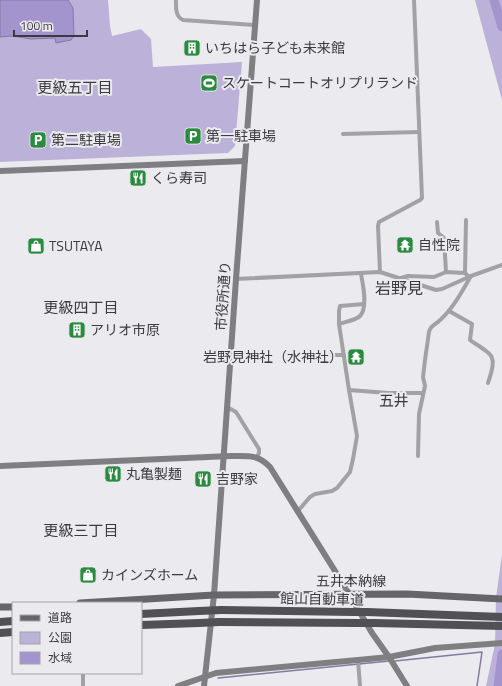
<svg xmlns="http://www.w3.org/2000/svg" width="502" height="686" font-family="'Titillium Web','Noto Sans JP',sans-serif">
  <rect width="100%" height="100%" fill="#ebeaef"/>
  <g fill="#bcb2d9">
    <polygon points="0,0 108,0 110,26 112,36 141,29 151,39 153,67 242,62 235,146 228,153 0,162"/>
    <polygon points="475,0 502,0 502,100"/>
    <polygon points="502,554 502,686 486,686 495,644 496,598"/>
  </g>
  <polygon fill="#a494ce" stroke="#8479a2" points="0,0 68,0 73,8 74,36 71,40 56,43 55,38 31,39 13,36 0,37"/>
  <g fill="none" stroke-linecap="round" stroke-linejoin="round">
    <g stroke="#8479a2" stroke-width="1.5">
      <polyline points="395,661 482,652 477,686"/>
      <polyline points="218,678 389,661"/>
    </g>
    <g stroke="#a494ce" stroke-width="9">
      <polyline points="494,0 502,27"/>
      <polyline points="498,686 502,654"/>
    </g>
    <g stroke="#a2a2a4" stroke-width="4">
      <path d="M176,0C176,7 175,16 183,20L254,25"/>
      <polyline points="343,134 419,132"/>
      <polyline points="437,222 438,233 444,238 446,272"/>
      <polyline points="380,272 378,226 379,222 420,200 422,198 414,0"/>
      <polyline points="465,273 466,220"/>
      <polyline points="401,278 408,276 434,277 446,272 465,273 469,277"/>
      <polyline points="236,279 380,272 436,290 442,289 471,276 502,265"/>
      <path d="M449,311L472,324L470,340C475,344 491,352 492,358C495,365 490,376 488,383"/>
      <polyline points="339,324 339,311 340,306 364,304"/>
      <polyline points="314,355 344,355"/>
      <polyline points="349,390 388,393 423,393"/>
      <polyline points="227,407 236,412 259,449 259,453 257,457"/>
      <path d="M418,456L419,414L425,386L423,377L425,360L429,332C430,326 435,325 439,321C453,309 462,291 471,276"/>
      <path d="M298,511L310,497L315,494L332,491L337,488L350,472L353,459L357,436L349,390L339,324C345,322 356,320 360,316C368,308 363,284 361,274"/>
      <polyline points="358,660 360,686"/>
      <polyline points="83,673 83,686"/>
    </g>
    <g stroke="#7f7e81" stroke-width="6">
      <polyline points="0,171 245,161"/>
      <path d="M0,466L231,456C247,456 258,454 270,467L345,587L372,633L389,657L407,686"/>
      <polyline points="178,686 216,673 358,660 389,657 435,648 502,643"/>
      <polyline points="204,686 214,595 236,279 257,0"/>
    </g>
    <g stroke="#666569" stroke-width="7">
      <polyline points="80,603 214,595 407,594 502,599"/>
      <polyline points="0,607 13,607"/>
    </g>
    <g stroke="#515054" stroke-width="8">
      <polyline points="221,610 354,612"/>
      <polyline points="367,612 502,617"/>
      <polyline points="141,614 199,611"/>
      <polyline points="0,622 13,621"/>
      <polyline points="219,622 357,623"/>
      <polyline points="374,623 502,626"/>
      <polyline points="141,625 199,623"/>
      <polyline points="0,633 13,632"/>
    </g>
    <g stroke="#515054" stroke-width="8">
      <polyline points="199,611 221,610"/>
      <polyline points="354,612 367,612"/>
      <polyline points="199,623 219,622"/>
      <polyline points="357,623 374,623"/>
    </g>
  </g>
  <defs>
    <g id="building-square" transform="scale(0.9)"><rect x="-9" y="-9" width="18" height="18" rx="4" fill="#298b3e" stroke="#ebeaef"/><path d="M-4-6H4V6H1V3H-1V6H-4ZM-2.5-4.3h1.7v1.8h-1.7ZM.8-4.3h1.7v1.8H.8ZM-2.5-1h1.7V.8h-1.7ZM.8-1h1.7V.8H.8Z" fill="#fff"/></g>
    <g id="stadium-square" transform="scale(0.9)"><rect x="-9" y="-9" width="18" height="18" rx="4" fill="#298b3e" stroke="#ebeaef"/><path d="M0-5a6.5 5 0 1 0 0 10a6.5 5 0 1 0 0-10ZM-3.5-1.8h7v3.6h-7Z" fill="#fff"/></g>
    <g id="parking-square" transform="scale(0.9)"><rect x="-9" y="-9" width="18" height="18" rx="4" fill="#298b3e" stroke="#ebeaef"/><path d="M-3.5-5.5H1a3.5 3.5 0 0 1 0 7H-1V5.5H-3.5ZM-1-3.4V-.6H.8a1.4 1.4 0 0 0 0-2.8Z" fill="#fff"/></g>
    <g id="restaurant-square" transform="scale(0.9)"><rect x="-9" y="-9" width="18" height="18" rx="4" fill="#298b3e" stroke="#ebeaef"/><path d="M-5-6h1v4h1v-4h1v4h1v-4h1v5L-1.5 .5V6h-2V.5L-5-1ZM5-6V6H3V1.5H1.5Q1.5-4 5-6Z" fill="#fff"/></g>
    <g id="temple-square" transform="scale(0.9)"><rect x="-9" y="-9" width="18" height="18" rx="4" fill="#298b3e" stroke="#ebeaef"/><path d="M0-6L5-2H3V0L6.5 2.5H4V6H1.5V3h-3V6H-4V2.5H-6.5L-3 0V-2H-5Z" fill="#fff"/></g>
    <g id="shop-square" transform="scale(0.9)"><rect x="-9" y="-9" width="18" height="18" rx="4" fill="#298b3e" stroke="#ebeaef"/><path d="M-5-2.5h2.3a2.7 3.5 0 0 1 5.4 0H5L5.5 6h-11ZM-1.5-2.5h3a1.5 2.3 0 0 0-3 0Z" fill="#fff"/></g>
  </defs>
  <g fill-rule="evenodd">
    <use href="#building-square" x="192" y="48"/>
    <use href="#stadium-square" x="209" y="83"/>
    <use href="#parking-square" x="193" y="136"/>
    <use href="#parking-square" x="38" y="140"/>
    <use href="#restaurant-square" x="138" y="178"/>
    <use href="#temple-square" x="405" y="245"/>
    <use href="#shop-square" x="36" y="246"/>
    <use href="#building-square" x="77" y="330"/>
    <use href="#temple-square" x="356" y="357"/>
    <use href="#restaurant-square" x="113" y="474"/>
    <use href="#restaurant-square" x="203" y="479"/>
    <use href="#shop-square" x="88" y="575"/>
  </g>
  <g text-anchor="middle" stroke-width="4" stroke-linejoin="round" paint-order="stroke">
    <g font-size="14" fill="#3b3a3c" stroke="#ebeaef" text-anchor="start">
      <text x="205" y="53">いちはら子ども未来館</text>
      <text x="222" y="88">スケートコートオリプリランド</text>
      <text x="206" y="141">第一駐車場</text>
      <text x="51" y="145">第二駐車場</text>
      <text x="151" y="183">くら寿司</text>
      <text x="418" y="250">自性院</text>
      <text x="49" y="251">TSUTAYA</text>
      <text x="90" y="335">アリオ市原</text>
      <text x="343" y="362" text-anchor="end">岩野見神社（水神社）</text>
      <text x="126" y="479">丸亀製麺</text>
      <text x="216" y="484">吉野家</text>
      <text x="101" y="580">カインズホーム</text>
    </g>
    <g font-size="14" fill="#3b3a3c" stroke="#ebeaef">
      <text transform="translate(223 296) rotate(-86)" y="5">市役所通り</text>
      <text x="351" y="586">五井本納線</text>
      <text transform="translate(322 599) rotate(1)" y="5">館山自動車道</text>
    </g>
    <g font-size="15" fill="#3b3a3c" stroke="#ebeaef">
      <text x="75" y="93">更級五丁目</text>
      <text x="81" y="313">更級四丁目</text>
      <text x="394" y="406">五井</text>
      <text x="81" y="536">更級三丁目</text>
    </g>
    <g font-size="16" fill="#3b3a3c" stroke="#ebeaef">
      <text x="399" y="294">岩野見</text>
    </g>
  </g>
  <rect x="12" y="602" width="130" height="72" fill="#ebeaef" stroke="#a5a4a7"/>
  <rect x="20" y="615" width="20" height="6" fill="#666569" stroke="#a5a4a7"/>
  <text x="48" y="622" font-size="12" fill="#3b3a3c">道路</text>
  <rect x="20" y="632" width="20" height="12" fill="#bcb2d9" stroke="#a5a4a7"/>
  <text x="48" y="642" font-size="12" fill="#3b3a3c">公園</text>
  <rect x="20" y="652" width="20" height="12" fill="#a494ce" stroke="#a5a4a7"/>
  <text x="48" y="662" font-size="12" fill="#3b3a3c">水域</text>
  <path d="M14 30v6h73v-6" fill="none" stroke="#3b3a3c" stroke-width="2"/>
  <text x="20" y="30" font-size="12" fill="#3b3a3c" stroke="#ebeaef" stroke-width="3" paint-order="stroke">100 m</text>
</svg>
